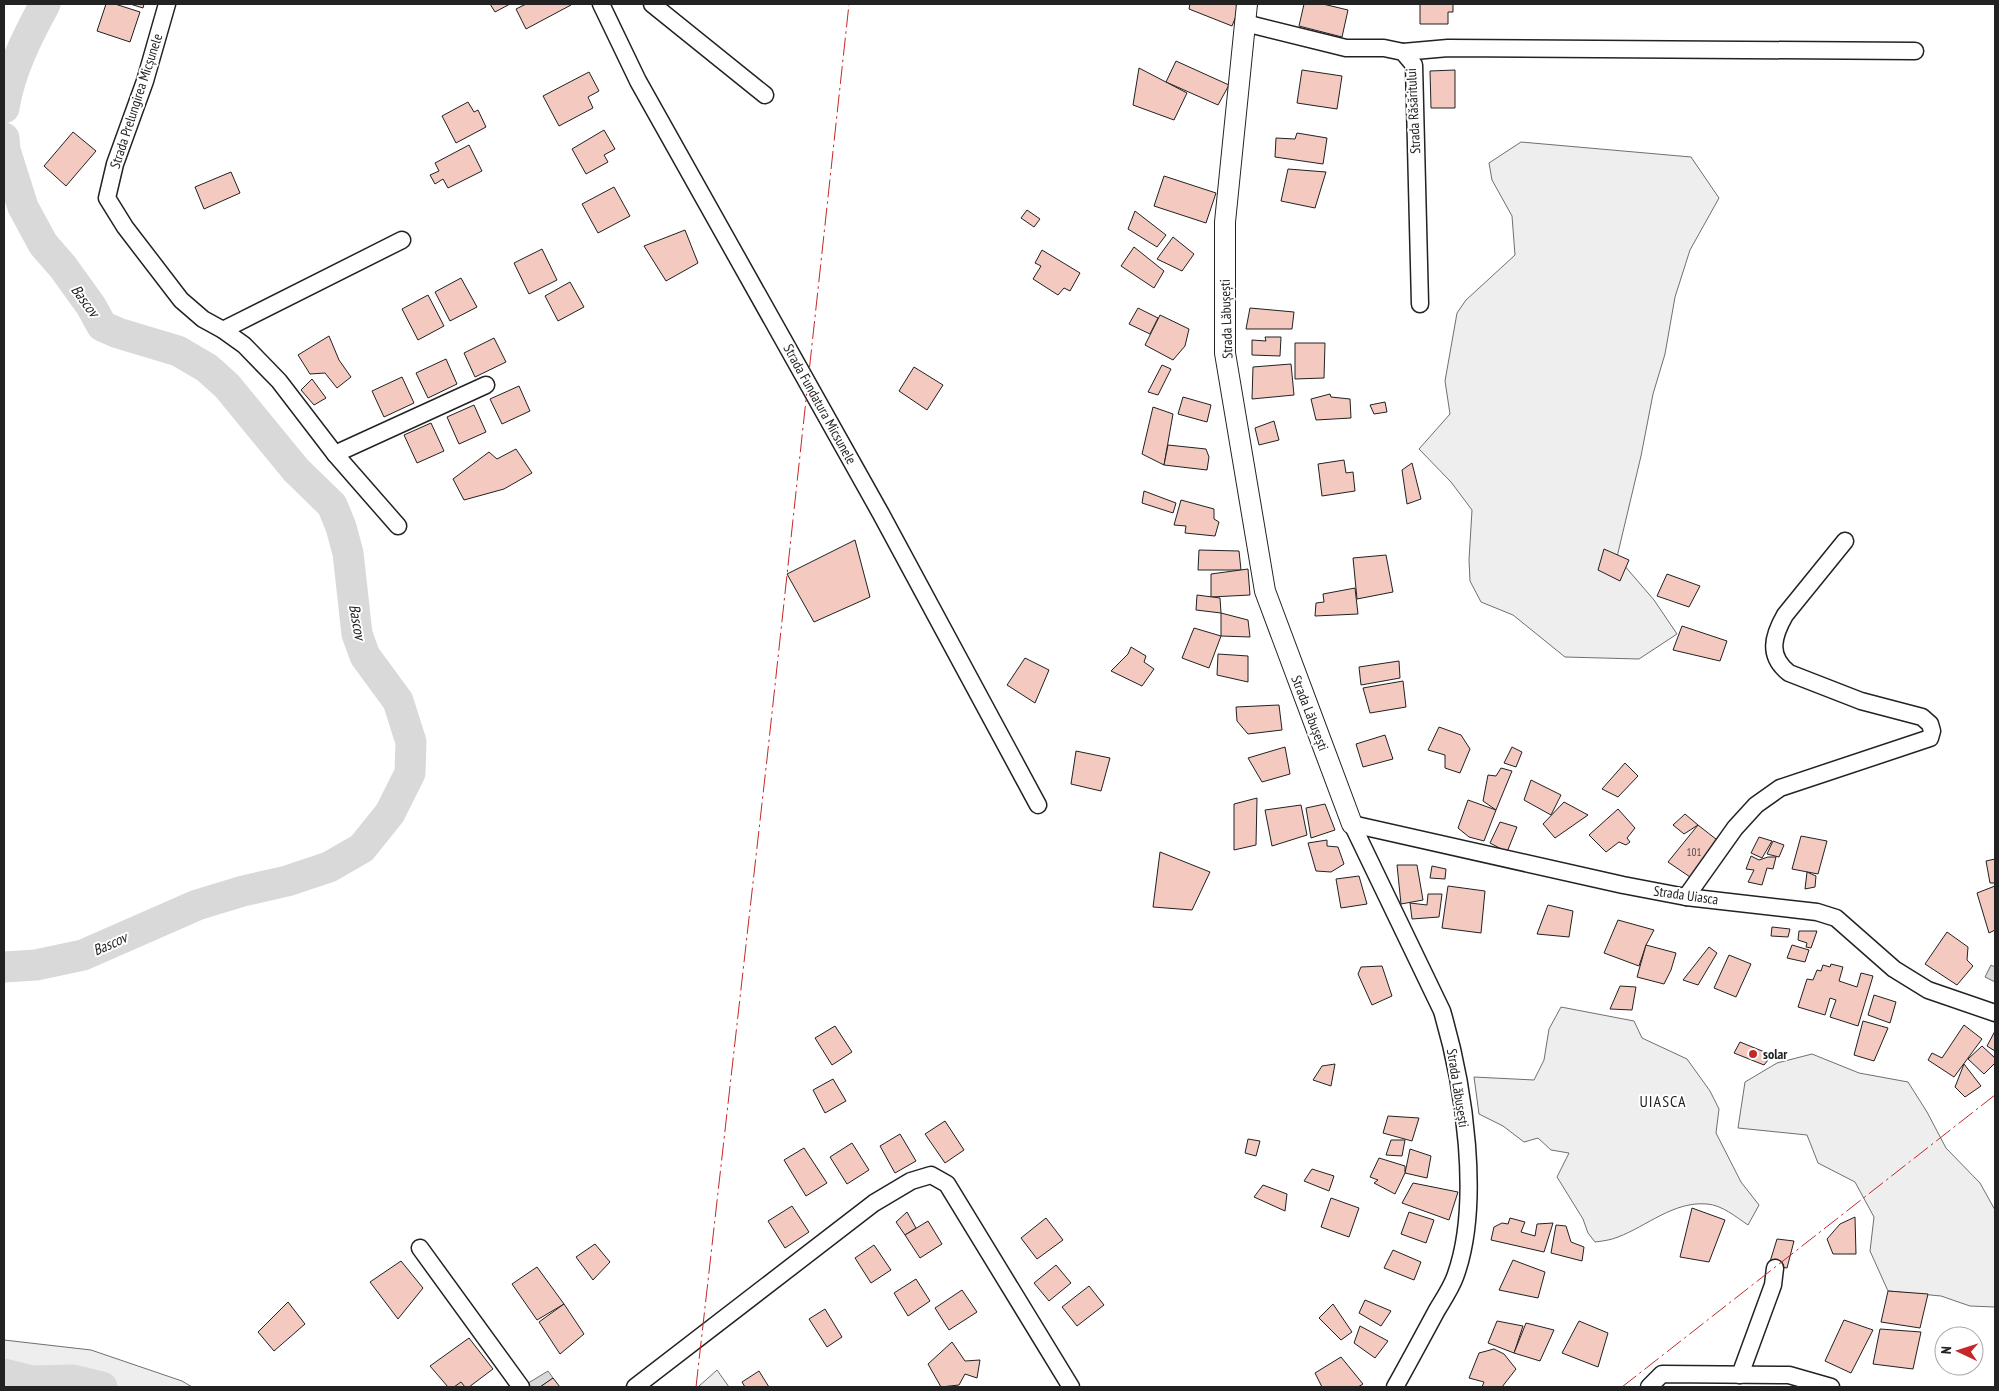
<svg xmlns="http://www.w3.org/2000/svg" width="1999" height="1391" font-family="'PT Sans Narrow',sans-serif">
  <rect width="100%" height="100%" fill="#fff"/>
  <g fill="#eee" stroke="#6f6f6f">
    <polygon points="1521,142 1691,157 1719,198 1690,250 1675,297 1665,354 1653,394 1641,456 1617,557 1654,600 1677,634 1639,659 1565,657 1513,615 1481,602 1470,581 1469,560 1472,510 1451,482 1419,449 1450,414 1445,381 1457,313 1466,300 1515,255 1512,216 1492,180 1489,163"/>
    <path d="M1561,1007L1634,1021L1642,1038L1687,1059L1710,1091L1719,1109L1716,1133L1741,1182L1759,1205L1748,1225C1736,1217 1722,1205 1707,1204C1674,1201 1647,1226 1618,1237C1611,1240 1603,1241 1595,1242L1588,1233L1583,1219L1557,1177L1569,1153L1551,1150L1538,1138L1524,1142L1503,1126L1479,1114L1474,1077L1534,1080L1544,1060L1549,1029Z"/>
    <polygon points="1812,1054 1859,1073 1908,1082 1927,1112 1946,1148 1980,1183 1995,1210 1995,1307 1970,1306 1941,1296 1888,1291 1870,1251 1874,1217 1855,1182 1818,1163 1807,1135 1738,1128 1745,1082 1777,1063"/>
    <polygon points="4,1340 91,1350 182,1381 192,1387 4,1387"/>
    <polygon points="717,1370 729,1387 698,1387"/>
  </g>
  <g fill="#d9d9d9" stroke="#6f6f6f">
    <polygon points="1991,965 1995,967 1995,982 1985,977"/>
    <polygon points="548,1371 553,1378 540,1387 527,1387 525,1385"/>
  </g>
  <g fill="none" stroke-linecap="round" stroke-linejoin="round">
    <g stroke="#d9d9d9" stroke-width="31">
      <path d="M4,108C10,71 27,37 45,4"/>
      <polyline points="4,138 5,150 23,207 43,244 63,267 91,306 102,326 118,333 178,351 207,368 227,386 296,470 332,505 341,527 348,553 357,634 365,656 398,701 411,742 410,773 390,813 362,848 329,867 287,881 243,891 197,905 83,955 36,965 4,967"/>
      <polyline points="4,1374 32,1381 73,1380 102,1387"/>
    </g>
  </g>
  <g fill="#f3c9c0" stroke="#222">
    <polygon points="106,4 115,4 140,12 130,42 97,31"/>
    <polygon points="130,4 144,4 143,8"/>
    <polygon points="490,4 510,4 495,12"/>
    <polygon points="526,4 570,4 571,5 526,29 516,9"/>
    <polygon points="1190,4 1233,4 1240,6 1232,26 1189,9"/>
    <polygon points="1304,4 1323,4 1348,10 1342,37 1299,26"/>
    <polygon points="1420,4 1453,4 1453,12 1448,12 1448,24 1420,24"/>
    <polygon points="1176,61 1229,85 1218,105 1166,82"/>
    <polygon points="1139,68 1187,93 1174,120 1133,105"/>
    <polygon points="1302,70 1342,76 1337,109 1297,103"/>
    <polygon points="1455,70 1455,108 1431,108 1430,71"/>
    <polygon points="589,72 599,91 588,97 593,108 559,126 543,96"/>
    <polygon points="468,102 474,112 478,110 486,127 456,143 442,116"/>
    <polygon points="604,130 615,149 604,155 608,162 586,174 572,149"/>
    <polygon points="73,132 96,151 66,186 44,166"/>
    <polygon points="1297,133 1327,138 1323,164 1275,157 1276,138 1295,139"/>
    <polygon points="469,145 482,171 448,188 443,179 435,184 430,175 439,171 435,163"/>
    <polygon points="1288,169 1326,172 1315,208 1281,201"/>
    <polygon points="231,172 240,193 204,209 195,187"/>
    <polygon points="1164,176 1216,193 1206,223 1154,206"/>
    <polygon points="614,187 630,216 598,233 582,204"/>
    <polygon points="1027,210 1040,219 1034,227 1021,218"/>
    <polygon points="1135,211 1166,235 1157,247 1128,229"/>
    <polygon points="685,230 698,263 666,281 644,246"/>
    <polygon points="1173,237 1194,254 1182,271 1157,259"/>
    <polygon points="1134,247 1164,271 1154,288 1121,266"/>
    <polygon points="542,249 557,280 529,294 514,263"/>
    <polygon points="1042,250 1080,273 1070,291 1064,288 1058,295 1033,279 1041,266 1035,263"/>
    <polygon points="461,278 477,307 450,321 435,292"/>
    <polygon points="570,282 584,307 558,321 545,296"/>
    <polygon points="428,295 444,326 418,340 402,309"/>
    <polygon points="1138,308 1158,318 1150,334 1129,324"/>
    <polygon points="1250,308 1294,312 1292,329 1246,329"/>
    <polygon points="1160,315 1189,329 1185,346 1173,360 1145,345"/>
    <polygon points="329,336 339,360 351,377 337,388 325,373 310,374 298,355"/>
    <polygon points="1265,337 1281,337 1280,356 1252,355 1252,340 1266,341"/>
    <polygon points="494,338 506,362 475,377 464,353"/>
    <polygon points="1295,343 1325,343 1324,378 1295,379"/>
    <polygon points="446,359 457,384 428,398 416,373"/>
    <polygon points="1291,364 1294,395 1252,399 1253,367"/>
    <polygon points="1162,365 1171,369 1158,395 1148,392"/>
    <polygon points="914,367 943,385 927,410 899,391"/>
    <polygon points="402,377 414,403 384,417 372,391"/>
    <polygon points="312,379 326,398 314,405 301,390"/>
    <polygon points="519,386 530,411 502,424 490,399"/>
    <polygon points="1330,394 1331,397 1350,399 1351,418 1316,420 1311,399"/>
    <polygon points="1183,397 1211,405 1207,422 1178,414"/>
    <polygon points="1385,402 1387,412 1374,414 1370,405"/>
    <polygon points="474,405 486,432 459,444 447,417"/>
    <polygon points="1153,407 1173,414 1164,465 1142,454"/>
    <polygon points="1274,421 1279,440 1259,445 1255,428"/>
    <polygon points="431,423 444,451 417,463 404,435"/>
    <polygon points="1168,445 1206,449 1209,457 1207,470 1164,465"/>
    <polygon points="516,449 532,473 504,489 464,500 453,479 489,452 497,459"/>
    <polygon points="1344,460 1346,473 1353,472 1355,491 1322,496 1318,464"/>
    <polygon points="1412,463 1421,499 1407,504 1402,470"/>
    <polygon points="1144,491 1176,503 1173,513 1142,503"/>
    <polygon points="1181,500 1214,509 1214,519 1219,522 1215,536 1185,533 1186,526 1174,525"/>
    <polygon points="855,540 870,597 814,622 787,574"/>
    <polygon points="1604,549 1629,560 1620,581 1598,570"/>
    <polygon points="1199,550 1239,551 1241,570 1198,570"/>
    <polygon points="1386,555 1393,592 1357,599 1353,558"/>
    <polygon points="1248,569 1250,595 1211,597 1211,574"/>
    <polygon points="1667,574 1700,586 1689,607 1657,596"/>
    <polygon points="1355,588 1358,614 1315,616 1316,603 1324,602 1323,594"/>
    <polygon points="1197,595 1220,598 1221,613 1196,610"/>
    <polygon points="1221,613 1248,620 1250,637 1221,636"/>
    <polygon points="1682,626 1727,641 1720,661 1673,650"/>
    <polygon points="1194,628 1221,636 1209,668 1182,658"/>
    <polygon points="1131,647 1146,656 1144,662 1154,669 1142,686 1111,671 1128,654"/>
    <polygon points="1218,654 1248,656 1248,682 1217,675"/>
    <polygon points="1025,658 1049,670 1035,703 1007,685"/>
    <polygon points="1399,661 1400,678 1361,685 1359,667"/>
    <polygon points="1403,681 1406,707 1370,713 1363,688"/>
    <polygon points="1279,705 1282,730 1248,734 1237,721 1236,707"/>
    <polygon points="1439,727 1461,735 1470,749 1460,773 1445,768 1445,755 1428,750"/>
    <polygon points="1385,735 1393,759 1363,767 1356,744"/>
    <polygon points="1285,747 1290,774 1262,782 1248,758"/>
    <polygon points="1512,747 1522,752 1516,767 1504,763"/>
    <polygon points="1076,751 1110,758 1101,791 1071,784"/>
    <polygon points="1625,763 1638,776 1618,797 1602,789"/>
    <polygon points="1501,768 1512,771 1496,810 1483,801 1488,775 1496,776"/>
    <polygon points="1531,780 1561,795 1551,815 1524,800"/>
    <polygon points="1257,798 1256,845 1234,850 1234,804"/>
    <polygon points="1468,800 1496,810 1484,841 1469,837 1458,828"/>
    <polygon points="1564,802 1588,815 1555,838 1543,824"/>
    <polygon points="1325,804 1335,830 1311,838 1306,808"/>
    <polygon points="1301,805 1307,835 1272,846 1265,810"/>
    <polygon points="1618,809 1635,828 1627,838 1630,842 1626,845 1619,842 1606,852 1589,835"/>
    <polygon points="1685,814 1698,825 1684,834 1673,825"/>
    <polygon points="1500,822 1517,827 1507,852 1490,843"/>
    <polygon points="1698,825 1721,843 1693,879 1668,862"/>
    <polygon points="1801,836 1827,841 1818,874 1792,869"/>
    <polygon points="1759,837 1772,841 1762,858 1751,853"/>
    <polygon points="1327,840 1327,846 1338,847 1344,864 1331,872 1316,871 1308,843"/>
    <polygon points="1773,841 1784,845 1779,857 1767,854"/>
    <polygon points="1160,852 1210,872 1192,910 1153,907"/>
    <polygon points="1751,856 1759,860 1768,857 1776,857 1773,869 1767,868 1762,885 1748,882 1754,870 1746,869"/>
    <polygon points="1995,859 1995,883 1990,883 1986,861"/>
    <polygon points="1397,865 1417,865 1423,900 1401,904"/>
    <polygon points="1432,866 1446,869 1445,879 1430,878"/>
    <polygon points="1807,872 1816,876 1815,887 1805,889"/>
    <polygon points="1359,876 1367,904 1341,908 1336,879"/>
    <polygon points="1448,886 1485,891 1481,933 1442,928"/>
    <polygon points="1995,886 1995,930 1989,933 1977,893"/>
    <polygon points="1428,894 1442,894 1439,917 1412,919 1410,903 1427,905"/>
    <polygon points="1548,905 1573,911 1569,937 1537,934"/>
    <polygon points="1618,920 1654,930 1646,945 1639,966 1604,953"/>
    <polygon points="1772,927 1790,929 1788,937 1771,936"/>
    <polygon points="1799,931 1817,931 1811,948 1806,947 1807,943 1798,940"/>
    <polygon points="1947,932 1968,947 1967,960 1973,966 1957,985 1925,964"/>
    <polygon points="1646,945 1676,953 1671,970 1664,984 1637,977"/>
    <polygon points="1792,945 1809,950 1805,962 1787,958"/>
    <polygon points="1709,947 1717,953 1698,985 1683,980"/>
    <polygon points="1729,955 1751,964 1736,997 1714,988"/>
    <polygon points="1831,964 1843,967 1839,981 1857,987 1861,973 1873,976 1858,1026 1830,1017 1836,1000 1830,998 1825,1015 1798,1007 1807,979 1813,980 1817,970 1821,971 1823,965 1830,967"/>
    <polygon points="1382,966 1392,996 1372,1005 1358,974 1361,967"/>
    <polygon points="1620,986 1636,987 1632,1010 1610,1009"/>
    <polygon points="1874,995 1896,1002 1890,1023 1868,1015"/>
    <polygon points="1863,1021 1888,1028 1874,1061 1854,1055"/>
    <polygon points="1964,1025 1982,1039 1954,1077 1928,1060 1932,1053 1942,1058"/>
    <polygon points="835,1026 852,1052 832,1065 815,1038"/>
    <polygon points="1995,1031 1995,1051 1987,1046"/>
    <polygon points="1740,1042 1772,1055 1764,1065 1734,1053"/>
    <polygon points="1982,1046 1995,1058 1995,1063 1984,1074 1968,1059"/>
    <polygon points="1335,1064 1331,1086 1313,1080 1322,1066"/>
    <polygon points="1964,1064 1981,1086 1965,1097 1955,1087"/>
    <polygon points="833,1079 846,1101 825,1113 813,1090"/>
    <polygon points="1388,1116 1419,1118 1412,1141 1383,1133"/>
    <polygon points="945,1121 964,1150 945,1163 925,1134"/>
    <polygon points="900,1134 916,1161 895,1173 880,1146"/>
    <polygon points="1248,1139 1260,1141 1256,1156 1245,1153"/>
    <polygon points="1391,1140 1405,1140 1402,1156 1386,1155"/>
    <polygon points="852,1143 869,1170 847,1184 830,1157"/>
    <polygon points="804,1148 827,1183 806,1196 784,1160"/>
    <polygon points="1410,1149 1431,1156 1427,1178 1405,1173"/>
    <polygon points="1379,1158 1405,1166 1405,1173 1395,1194 1374,1183 1378,1180 1370,1177"/>
    <polygon points="1312,1169 1334,1176 1329,1191 1304,1181"/>
    <polygon points="1413,1183 1458,1192 1449,1220 1402,1203"/>
    <polygon points="1263,1185 1287,1194 1285,1211 1254,1197"/>
    <polygon points="1331,1198 1359,1208 1349,1237 1321,1227"/>
    <polygon points="792,1206 809,1232 785,1248 768,1221"/>
    <polygon points="1692,1208 1725,1220 1709,1262 1680,1257"/>
    <polygon points="907,1212 916,1228 905,1235 896,1222"/>
    <polygon points="1409,1212 1434,1220 1426,1243 1401,1234"/>
    <polygon points="1855,1217 1856,1254 1833,1254 1827,1239 1840,1224"/>
    <polygon points="1046,1218 1063,1240 1037,1259 1021,1238"/>
    <polygon points="1510,1218 1525,1222 1521,1232 1535,1236 1537,1224 1553,1223 1544,1252 1491,1240 1494,1227 1502,1223 1508,1224"/>
    <polygon points="928,1221 942,1244 920,1258 905,1235"/>
    <polygon points="1556,1225 1566,1226 1571,1242 1584,1247 1582,1261 1551,1253"/>
    <polygon points="1777,1239 1794,1241 1787,1268 1769,1265"/>
    <polygon points="595,1244 610,1262 593,1280 576,1257"/>
    <polygon points="874,1245 891,1270 871,1283 855,1258"/>
    <polygon points="1393,1250 1421,1262 1414,1280 1384,1268"/>
    <polygon points="1513,1260 1545,1272 1538,1298 1499,1290"/>
    <polygon points="401,1261 423,1288 398,1319 370,1282"/>
    <polygon points="1056,1265 1071,1283 1049,1301 1034,1283"/>
    <polygon points="537,1267 564,1304 537,1320 512,1284"/>
    <polygon points="916,1279 930,1301 908,1316 894,1293"/>
    <polygon points="1089,1286 1104,1305 1077,1326 1062,1307"/>
    <polygon points="962,1290 977,1312 949,1330 935,1308"/>
    <polygon points="1888,1291 1928,1294 1920,1328 1881,1322"/>
    <polygon points="1365,1300 1391,1311 1381,1326 1359,1313"/>
    <polygon points="288,1302 305,1324 274,1351 258,1332"/>
    <polygon points="564,1304 584,1334 560,1354 539,1322"/>
    <polygon points="1333,1304 1352,1332 1341,1340 1319,1318"/>
    <polygon points="825,1309 842,1337 827,1347 809,1319"/>
    <polygon points="1844,1320 1873,1330 1851,1373 1825,1361"/>
    <polygon points="1497,1321 1523,1326 1514,1353 1488,1343"/>
    <polygon points="1579,1321 1608,1333 1598,1367 1562,1353"/>
    <polygon points="1526,1323 1554,1330 1540,1361 1514,1353"/>
    <polygon points="1360,1326 1388,1341 1375,1358 1354,1343"/>
    <polygon points="1880,1329 1921,1332 1913,1369 1873,1364"/>
    <polygon points="469,1338 493,1369 469,1387 448,1387 430,1366"/>
    <polygon points="952,1342 965,1361 980,1360 977,1378 965,1374 959,1385 941,1387 928,1364"/>
    <polygon points="1494,1349 1504,1354 1516,1369 1502,1387 1482,1387 1484,1382 1469,1378 1479,1353"/>
    <polygon points="1341,1357 1363,1384 1358,1387 1322,1387 1315,1373"/>
    <polygon points="759,1371 769,1387 745,1387 742,1382"/>
    <polygon points="553,1378 560,1387 540,1387"/>
    <polygon points="461,1382 465,1387 454,1387"/>
  </g>
  <g fill="none" stroke-linecap="round" stroke-linejoin="round">
    <g stroke="#222" stroke-width="19">
      <g id="minor">
        <polyline points="167,4 145,81 115,164 107,198 125,227 181,300 203,319 223,330 244,345 279,381 335,454 398,526"/>
        <polyline points="601,4 638,81 881,514 1038,805"/>
        <polyline points="652,4 765,95"/>
        <polyline points="1245,23 1346,48 1384,48 1403,52 1414,65 1420,304"/>
        <polyline points="1403,52 1448,48 1915,51"/>
        <polyline points="223,330 402,240"/>
        <polyline points="335,454 486,385"/>
        <polyline points="1352,824 1623,885 1686,897 1817,912 1836,918 1894,969 1928,990 1995,1013"/>
        <path d="M1352,824L1442,1011C1464,1085 1482,1204 1455,1277C1451,1288 1443,1300 1437,1310C1423,1336 1409,1362 1395,1387"/>
        <path d="M1686,897L1735,828L1756,805L1780,788L1930,738L1932,731L1930,724L1922,717L1861,701L1789,673C1767,656 1773,636 1785,615L1845,541"/>
        <polyline points="420,1248 521,1387"/>
        <polyline points="1740,1375 1773,1285 1775,1268"/>
        <polyline points="635,1387 874,1203 911,1181 931,1175 947,1184 1071,1387"/>
        <polyline points="1649,1387 1662,1374 1789,1375 1831,1387"/>
      </g>
    </g>
    <g stroke="#222" stroke-width="22">
      <polyline id="tertiary" points="1247,4 1225,222 1225,353 1265,591 1352,824"/>
    </g>
    <use href="#minor" stroke="#fff" stroke-width="16"/>
    <use href="#tertiary" stroke="#fff" stroke-width="20"/>
    <g stroke="#c62828" stroke-width="1" stroke-dasharray="18 4 2.5 4" stroke-linecap="butt">
      <polyline points="696,1387 767,759 849,4"/>
      <polyline points="1622,1387 1995,1095"/>
    </g>
  </g>
  <circle fill="#c62828" stroke="#fff" stroke-width="2" cx="1753" cy="1054" r="5"/>
  <g text-anchor="middle" stroke-width="4" stroke-linejoin="round" paint-order="stroke">
    <g font-size="11" fill="#564c4a">
      <text x="1694" y="856">101</text>
    </g>
    <g font-size="14" fill="#222" stroke="#fff">
      <text transform="translate(136 101) rotate(-72)" y="5">Strada Prelungirea Micșunele</text>
      <text transform="translate(1413 111) rotate(-93)" y="5">Strada Răsăritului</text>
      <text transform="translate(1226 319) rotate(-92)" y="5">Strada Lăbușești</text>
      <text transform="translate(820 404) rotate(61)" y="5">Strada Fundatura Micsunele</text>
      <text transform="translate(1310 713) rotate(69)" y="5">Strada Lăbușești</text>
      <text transform="translate(1686 895) rotate(8)" y="5">Strada Uiasca</text>
      <text transform="translate(1458 1088) rotate(81)" y="5">Strada Lăbușești</text>
    </g>
    <g font-size="14" font-weight="bold" fill="#222" stroke="#fff" text-anchor="start">
      <text x="1763" y="1059">solar</text>
    </g>
    <g font-size="15" font-style="italic" fill="#222" stroke="#fff">
      <text transform="translate(85 301) rotate(54)" y="5">Bascov</text>
      <text transform="translate(357 622) rotate(80)" y="5">Bascov</text>
      <text transform="translate(110 944) rotate(-24)" y="5">Bascov</text>
    </g>
    <g font-size="16" letter-spacing="1" fill="#222" stroke="#fff">
      <text x="1663" y="1107">UIASCA</text>
    </g>
  </g>
  <rect width="1999" height="1391" fill="none" stroke="#222222" stroke-width="10"/>
  <g transform="translate(1959 1351) rotate(274)"><circle r="24" fill="#ffffff" stroke="#a7a7a7"/>
  <path d="M0-4L9 19L0 12L-9 19Z" fill="#c62828"/>
  <text y="-8" font-size="14" font-weight="bold" text-anchor="middle" fill="#222222">N</text>
  </g>
</svg>
